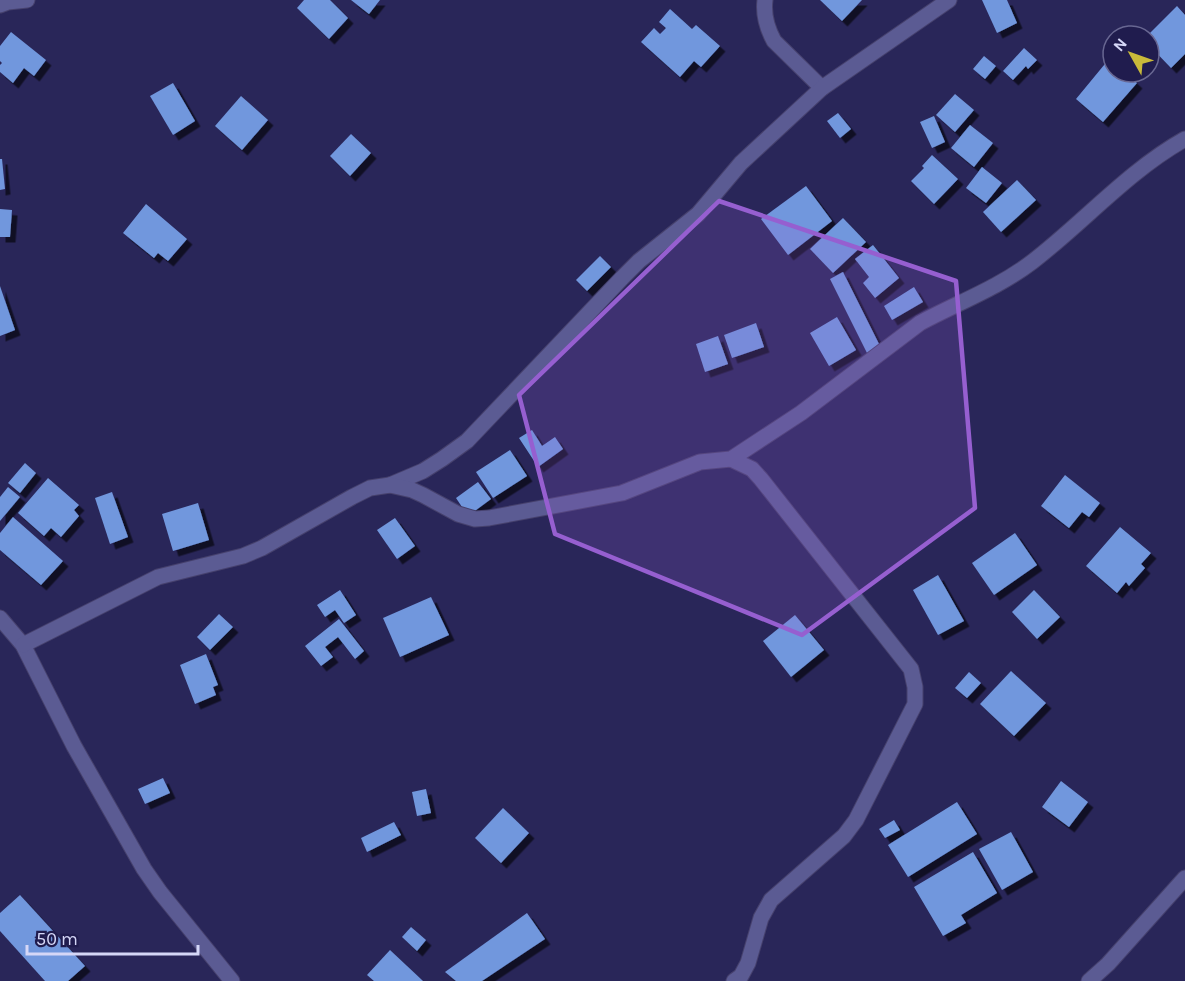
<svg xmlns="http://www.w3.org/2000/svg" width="1185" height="981" font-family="Karla,sans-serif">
  <defs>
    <filter id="shadow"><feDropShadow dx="5.5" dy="5.5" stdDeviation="0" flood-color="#0009"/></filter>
  </defs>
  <rect width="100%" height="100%" fill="#292659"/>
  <g fill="#7197dd" filter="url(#shadow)">
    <polygon points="304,0 330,0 348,18 329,39 297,8"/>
    <polygon points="351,0 380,0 369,14"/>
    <polygon points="820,0 862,0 842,21"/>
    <polygon points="982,0 1007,0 1017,23 997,33"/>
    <polygon points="1177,6 1185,15 1185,54 1171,68 1149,45 1149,36 1147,36"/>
    <polygon points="670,9 692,29 696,25 720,46 701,67 694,61 680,77 641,42 654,28 660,34 666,28 659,22"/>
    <polygon points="11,32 46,60 34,76 24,68 13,83 0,72 0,65 2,63 0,61 0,46"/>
    <polygon points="1024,48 1037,60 1028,69 1026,66 1013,80 1003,71"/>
    <polygon points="984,56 996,66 985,79 973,69"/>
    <polygon points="1109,59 1113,62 1113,72 1125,72 1137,83 1103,122 1076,99"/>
    <polygon points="173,83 195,121 173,135 150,96"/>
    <polygon points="955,94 974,110 955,132 936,115"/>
    <polygon points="241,96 268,120 242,150 215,126"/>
    <polygon points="838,113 851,129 840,138 827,121"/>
    <polygon points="934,116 945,142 932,148 920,122"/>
    <polygon points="970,125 993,143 974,167 951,148"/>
    <polygon points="351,134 371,153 350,176 330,156"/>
    <polygon points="932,155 958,179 934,204 911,181 924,168 922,166"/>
    <polygon points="0,159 2,159 5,189 0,190"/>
    <polygon points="982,167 1002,183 986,203 966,188"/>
    <polygon points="1017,180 1036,200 1001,232 983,212"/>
    <polygon points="806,186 832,221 788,255 761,219"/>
    <polygon points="146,204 187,239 168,261 158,253 154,258 123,233"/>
    <polygon points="0,209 12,210 10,237 0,237"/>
    <polygon points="843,218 866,242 833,273 810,249"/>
    <polygon points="873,245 899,278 875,298 863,283 869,277 855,259"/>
    <polygon points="600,256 611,267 587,291 576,280"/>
    <polygon points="843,272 881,348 868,355 830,279"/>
    <polygon points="0,286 15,330 0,336"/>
    <polygon points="914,287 923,302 892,320 884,306"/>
    <polygon points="837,317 856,350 829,366 810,333"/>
    <polygon points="756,323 764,347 732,358 724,335"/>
    <polygon points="718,336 728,364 705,372 696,344"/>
    <polygon points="532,430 542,446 555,437 563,449 538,467 519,438"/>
    <polygon points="510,450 527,476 493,498 476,472"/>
    <polygon points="25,463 36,473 20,493 8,483"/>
    <polygon points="1065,475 1100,503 1089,517 1082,512 1069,528 1041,506"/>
    <polygon points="48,478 79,505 74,510 79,516 61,537 51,528 44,536 18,513"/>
    <polygon points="478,482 491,499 468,516 456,498"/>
    <polygon points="8,487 20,497 0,521 0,497"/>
    <polygon points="112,492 128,537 110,544 95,498"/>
    <polygon points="198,503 209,540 173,551 162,514"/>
    <polygon points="13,517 63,561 41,585 0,550 0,533"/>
    <polygon points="395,518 415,546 397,559 377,530"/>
    <polygon points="1120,527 1151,553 1141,564 1145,568 1129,586 1126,582 1117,593 1086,566"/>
    <polygon points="1015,533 1037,565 994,595 972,563"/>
    <polygon points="938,575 964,621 938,635 913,590"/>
    <polygon points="340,590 356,615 344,623 335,610 325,617 317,605"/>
    <polygon points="1034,590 1060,617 1037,639 1012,612"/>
    <polygon points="431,597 449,635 400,657 383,618"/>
    <polygon points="219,614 233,627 210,650 197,637"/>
    <polygon points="795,615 824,650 791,677 763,641"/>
    <polygon points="339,619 364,651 355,659 338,637 325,647 333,657 321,666 305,646"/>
    <polygon points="206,654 218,685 213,687 216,695 195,704 180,665"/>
    <polygon points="1011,671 1046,703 1014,736 980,704"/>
    <polygon points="969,672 981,683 967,698 955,688"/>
    <polygon points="163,778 170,793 145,804 138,789"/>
    <polygon points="1061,781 1088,802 1069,827 1042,807"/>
    <polygon points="426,789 431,813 417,816 412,792"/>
    <polygon points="957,802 977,834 908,877 888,845"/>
    <polygon points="503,808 529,833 501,863 475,838"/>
    <polygon points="894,820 900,830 885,838 879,829"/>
    <polygon points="394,822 401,835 367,852 361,838"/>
    <polygon points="1011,832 1033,872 1002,890 979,849"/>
    <polygon points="973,852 997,893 961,915 966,923 943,936 914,887"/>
    <polygon points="20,895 85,966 68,981 45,981 0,931 0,913"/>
    <polygon points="527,913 545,939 482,981 456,981 445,972"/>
    <polygon points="411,927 426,940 417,951 402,937"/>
    <polygon points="390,950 423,981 374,981 367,975"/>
  </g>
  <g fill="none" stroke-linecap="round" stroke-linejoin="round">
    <g stroke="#46416d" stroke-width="17">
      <g id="street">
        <path d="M765,0C763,15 767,28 774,41L822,88"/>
        <polyline points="0,5 8,2 27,0"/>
        <polyline points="731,459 752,469 761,479 911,669 915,687 915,704 856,820 844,836 771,900 761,918 748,963 741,976 734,981"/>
        <polyline points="390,485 423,471 442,459 467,441 622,278 639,261 698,214 741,163 822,88 949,0"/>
        <polyline points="0,618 23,645 74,746 144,869 160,892 232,981"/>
        <path d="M23,645L158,577L243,556L262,548L352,497L370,488L390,485L412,490L423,495L458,514L475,519L489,518L622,493L700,462L731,459L801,413L920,323C957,303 998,288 1032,262C1084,222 1128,171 1185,139"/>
        <polyline points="1089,981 1108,964 1185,878"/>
      </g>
    </g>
    <use href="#street" stroke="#5b5b93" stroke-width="15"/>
  </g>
  <path fill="#965fd0" fill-opacity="0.2" stroke="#965fd0" stroke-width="4.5" stroke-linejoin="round" d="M719,201L956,281L975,508L802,635L555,534L519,395Z"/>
  <g transform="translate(1131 54) rotate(310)"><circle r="28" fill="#201c4e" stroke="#686792" stroke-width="1.5"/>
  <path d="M0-4.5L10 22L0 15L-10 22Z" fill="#c9ba3a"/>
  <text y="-9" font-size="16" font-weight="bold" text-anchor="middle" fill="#d5d7f7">N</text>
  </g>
  <path d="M27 945v9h171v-9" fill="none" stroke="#d5d7f7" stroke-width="3"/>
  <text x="36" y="945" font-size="18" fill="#d5d7f7" stroke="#201c4e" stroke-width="4.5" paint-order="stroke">50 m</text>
</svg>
